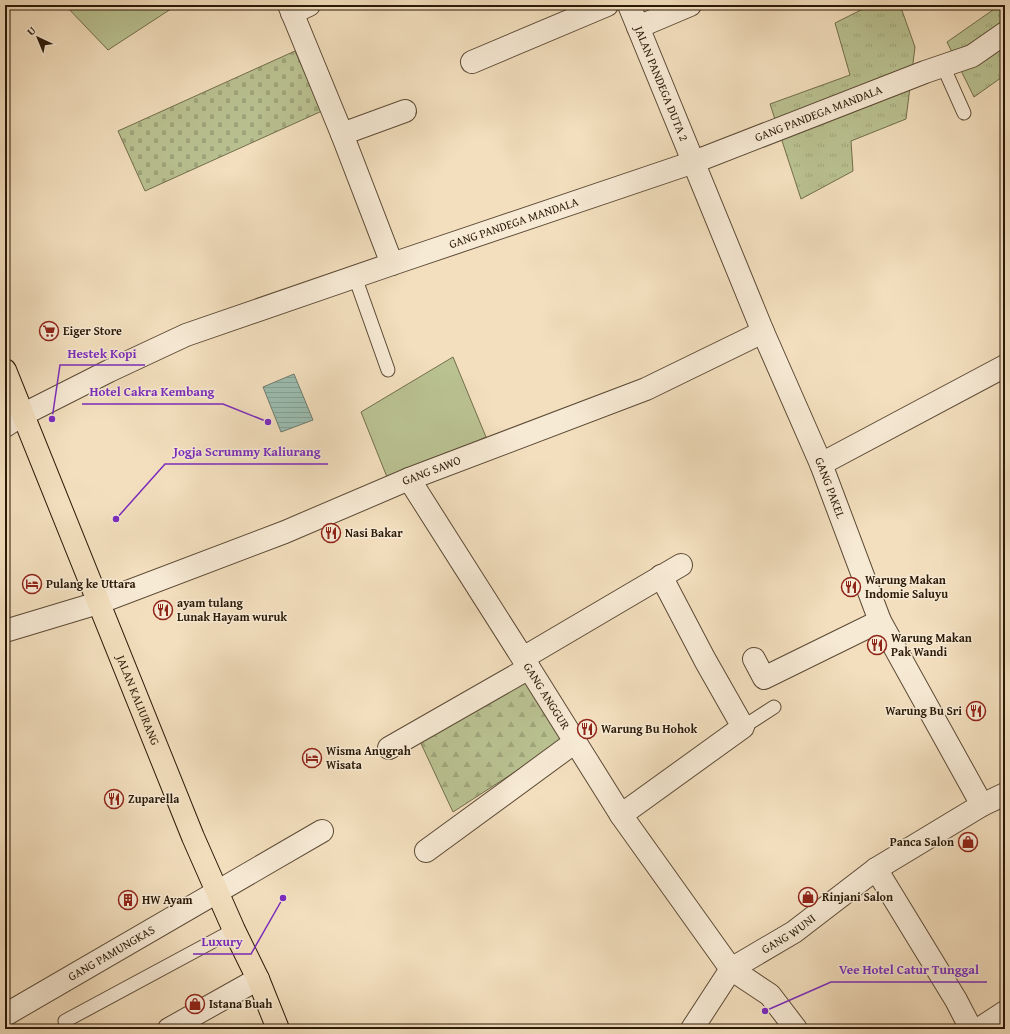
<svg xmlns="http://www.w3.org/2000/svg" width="1010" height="1034" font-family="'Gentium Book Plus',serif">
  <defs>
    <pattern id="grass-tufts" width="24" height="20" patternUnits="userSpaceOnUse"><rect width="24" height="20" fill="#bac292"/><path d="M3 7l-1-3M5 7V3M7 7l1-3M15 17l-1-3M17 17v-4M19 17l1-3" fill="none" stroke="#a0a67c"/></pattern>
    <pattern id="forest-firs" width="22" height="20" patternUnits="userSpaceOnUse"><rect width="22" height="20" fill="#bac292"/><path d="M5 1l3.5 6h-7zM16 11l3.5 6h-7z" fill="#a0a67c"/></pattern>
    <pattern id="cemetery-stones" width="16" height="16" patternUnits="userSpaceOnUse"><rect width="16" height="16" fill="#bac292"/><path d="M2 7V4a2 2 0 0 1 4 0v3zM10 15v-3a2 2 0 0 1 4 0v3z" fill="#a0a67c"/></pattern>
    <pattern id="water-rules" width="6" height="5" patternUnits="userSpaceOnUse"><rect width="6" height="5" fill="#9bbdb1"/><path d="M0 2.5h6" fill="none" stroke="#86a297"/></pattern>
  </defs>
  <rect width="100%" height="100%" fill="#f3dfbe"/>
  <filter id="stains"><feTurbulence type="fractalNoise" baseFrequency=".005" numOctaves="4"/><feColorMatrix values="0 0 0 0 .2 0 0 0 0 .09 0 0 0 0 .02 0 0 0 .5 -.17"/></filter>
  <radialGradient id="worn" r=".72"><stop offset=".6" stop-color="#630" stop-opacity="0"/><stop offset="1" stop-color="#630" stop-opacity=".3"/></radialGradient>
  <g fill="url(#grass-tufts)" stroke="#726e4c">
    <polygon points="871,5 900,5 915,47 906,119 851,141 853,171 801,199 770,104 850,75 835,23"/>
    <polygon points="1000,5 1005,5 1005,75 974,97 947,42"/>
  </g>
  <polygon fill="url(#forest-firs)" stroke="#726e4c" points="528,681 564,740 453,812 417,735"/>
  <polygon fill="url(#cemetery-stones)" stroke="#726e4c" points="295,51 322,111 145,191 118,131"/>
  <g fill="#bac292" stroke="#726e4c">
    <polygon points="65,5 177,5 108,50"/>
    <polygon points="453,357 486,437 389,482 361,412"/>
  </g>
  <polygon fill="url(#water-rules)" stroke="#6e7b6d" points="294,374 313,420 281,432 263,387"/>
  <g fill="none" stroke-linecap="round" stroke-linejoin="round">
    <g stroke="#5c4a35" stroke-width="15">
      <g id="service">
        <polyline points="943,66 964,113"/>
        <polyline points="355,277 388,370"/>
        <polyline points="743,727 774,707"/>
        <polyline points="65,1021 234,930"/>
      </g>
    </g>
    <g stroke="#5c4a35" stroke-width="24">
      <g id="minor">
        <polyline points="289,5 342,134 392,264"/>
        <path id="s1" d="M629,5L763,332L821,464L880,621L982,805"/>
        <polyline points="292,13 309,5"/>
        <polyline points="638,27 690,5"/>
        <polyline points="472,62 607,5"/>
        <polyline points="342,134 405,111"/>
        <path id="s2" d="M5,426L22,415L109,371L186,335L392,264L694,162L925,72L972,56L1005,33"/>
        <polyline points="821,464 1005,366"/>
        <path id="s3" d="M409,479L529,668L621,815L731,969L770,995L796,1029"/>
        <path id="s4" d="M5,631L98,603L285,532L409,479L646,389L763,332"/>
        <polyline points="523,658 681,565"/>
        <polyline points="754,659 764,678 880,621"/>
        <polyline points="389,748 529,668"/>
        <polyline points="621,815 743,727 705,660 661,576"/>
        <polyline points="426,851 575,742"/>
        <polyline points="876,869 956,1000 971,1029"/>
        <path id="s5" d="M5,1015L322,831"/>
        <polyline points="169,1029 258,979"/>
        <path id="s6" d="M692,1029L731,969L794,932L876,869L982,805L1005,794"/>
        <polyline points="979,1029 1005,1012"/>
      </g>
    </g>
    <g stroke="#2a1907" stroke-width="24">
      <g id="primary">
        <path id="s7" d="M5,370L193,837L234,930L258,979L278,1029"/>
      </g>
    </g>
    <use href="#service" stroke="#f7ead5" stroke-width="13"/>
    <use href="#minor" stroke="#f7ead5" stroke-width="22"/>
    <use href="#primary" stroke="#f3dfbe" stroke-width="22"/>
  </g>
  <defs>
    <g id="supermarket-ring" transform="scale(1)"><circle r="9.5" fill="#f7ead5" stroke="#8f2418" stroke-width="1.5"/><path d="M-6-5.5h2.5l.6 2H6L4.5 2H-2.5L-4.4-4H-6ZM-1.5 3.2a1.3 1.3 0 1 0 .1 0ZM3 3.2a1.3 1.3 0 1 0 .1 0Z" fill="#8f2418"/></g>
    <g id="restaurant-ring" transform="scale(1)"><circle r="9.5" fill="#f7ead5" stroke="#8f2418" stroke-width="1.5"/><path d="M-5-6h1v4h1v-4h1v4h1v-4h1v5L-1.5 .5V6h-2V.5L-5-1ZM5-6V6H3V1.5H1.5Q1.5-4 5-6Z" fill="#8f2418"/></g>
    <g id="hotel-ring" transform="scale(1)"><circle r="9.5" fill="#f7ead5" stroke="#8f2418" stroke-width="1.5"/><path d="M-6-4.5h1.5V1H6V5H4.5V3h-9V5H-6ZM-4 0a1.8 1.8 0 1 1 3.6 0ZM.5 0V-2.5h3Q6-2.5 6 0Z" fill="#8f2418"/></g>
    <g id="shop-ring" transform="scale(1)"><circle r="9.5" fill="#f7ead5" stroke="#8f2418" stroke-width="1.5"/><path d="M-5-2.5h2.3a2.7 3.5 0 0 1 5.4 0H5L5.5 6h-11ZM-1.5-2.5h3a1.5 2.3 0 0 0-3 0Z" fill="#8f2418"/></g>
    <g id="building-ring" transform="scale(1)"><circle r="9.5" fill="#f7ead5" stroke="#8f2418" stroke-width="1.5"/><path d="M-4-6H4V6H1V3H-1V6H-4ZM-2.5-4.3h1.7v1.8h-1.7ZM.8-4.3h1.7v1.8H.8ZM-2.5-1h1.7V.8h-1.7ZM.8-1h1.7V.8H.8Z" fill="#8f2418"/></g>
  </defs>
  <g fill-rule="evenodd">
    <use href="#supermarket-ring" x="49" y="331"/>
    <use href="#restaurant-ring" x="331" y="533"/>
    <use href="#hotel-ring" x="32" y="584"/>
    <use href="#restaurant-ring" x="851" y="587"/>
    <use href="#restaurant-ring" x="163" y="610"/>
    <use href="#restaurant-ring" x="877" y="645"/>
    <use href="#restaurant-ring" x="976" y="711"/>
    <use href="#restaurant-ring" x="587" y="729"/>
    <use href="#hotel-ring" x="312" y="758"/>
    <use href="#restaurant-ring" x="114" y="799"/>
    <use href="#shop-ring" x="968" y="842"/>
    <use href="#shop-ring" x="808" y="897"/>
    <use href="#building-ring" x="128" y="900"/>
    <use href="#shop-ring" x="195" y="1004"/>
  </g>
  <g text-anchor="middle" stroke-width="3" stroke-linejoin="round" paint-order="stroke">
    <g font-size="12" fill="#2a1907" stroke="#f7ead5">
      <text dy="4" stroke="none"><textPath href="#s1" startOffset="85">JALAN PANDEGA DUTA 2</textPath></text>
      <text dy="4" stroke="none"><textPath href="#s2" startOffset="873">GANG PANDEGA MANDALA</textPath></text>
      <text dy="4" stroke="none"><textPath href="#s2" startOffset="549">GANG PANDEGA MANDALA</textPath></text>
      <text dy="4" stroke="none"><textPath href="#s4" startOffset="456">GANG SAWO</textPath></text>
      <text dy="4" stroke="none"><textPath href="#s1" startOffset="523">GANG PAKEL</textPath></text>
      <text dy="4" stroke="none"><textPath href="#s3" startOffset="257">GANG ANGGUR</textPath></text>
      <text dy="4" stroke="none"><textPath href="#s7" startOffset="356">JALAN KALIURANG</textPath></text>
      <text dy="4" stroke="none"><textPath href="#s6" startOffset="139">GANG WUNI</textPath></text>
      <text dy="4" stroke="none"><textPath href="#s5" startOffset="123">GANG PAMUNGKAS</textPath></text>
    </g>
    <g font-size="12" font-weight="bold" fill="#2a1907" stroke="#f7ead5" text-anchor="start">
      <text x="63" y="335">Eiger Store</text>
      <text x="345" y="537">Nasi Bakar</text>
      <text x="865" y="584">Warung Makan<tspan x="865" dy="14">Indomie Saluyu</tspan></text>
      <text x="46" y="588">Pulang ke Uttara</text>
      <text x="177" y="607">ayam tulang<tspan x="177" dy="14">Lunak Hayam wuruk</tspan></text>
      <text x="891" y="642">Warung Makan<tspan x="891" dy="14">Pak Wandi</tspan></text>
      <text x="962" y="715" text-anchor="end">Warung Bu Sri</text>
      <text x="601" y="733">Warung Bu Hohok</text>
      <text x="326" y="755">Wisma Anugrah<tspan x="326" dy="14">Wisata</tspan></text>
      <text x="128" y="803">Zuparella</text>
      <text x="954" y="846" text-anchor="end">Panca Salon</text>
      <text x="822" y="901">Rinjani Salon</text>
      <text x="142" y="904">HW Ayam</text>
      <text x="209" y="1008">Istana Buah</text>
    </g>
  </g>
  <path fill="none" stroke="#7b2cbf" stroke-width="1.5" d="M52 419L60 365H145M268 422L223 404H82M116 519L165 464H328M283 898L251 954H193M765 1011L831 982H987"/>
  <g fill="#7b2cbf" stroke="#f7ead5" stroke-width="1.5">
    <circle cx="52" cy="419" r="4"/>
    <circle cx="268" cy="422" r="4"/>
    <circle cx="116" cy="519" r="4"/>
    <circle cx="283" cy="898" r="4"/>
    <circle cx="765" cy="1011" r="4"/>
  </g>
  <g font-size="13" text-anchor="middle" font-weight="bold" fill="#7b2cbf" stroke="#f7ead5" stroke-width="3" stroke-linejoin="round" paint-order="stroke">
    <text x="102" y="358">Hestek Kopi</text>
    <text x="152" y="396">Hotel Cakra Kembang</text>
    <text x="247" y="456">Jogja Scrummy Kaliurang</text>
    <text x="222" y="946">Luxury</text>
    <text x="909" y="974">Vee Hotel Catur Tunggal</text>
  </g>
  <rect width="1010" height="1034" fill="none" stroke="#f3dfbe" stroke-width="20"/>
  <rect x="6" y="6" width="998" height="1022" fill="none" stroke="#2a1907" stroke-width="2"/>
  <rect x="10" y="10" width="990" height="1014" fill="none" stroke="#2a1907"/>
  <g transform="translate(38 38) rotate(316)" stroke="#f7ead5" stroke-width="3" paint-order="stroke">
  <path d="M0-3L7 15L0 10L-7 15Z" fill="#2a1907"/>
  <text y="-6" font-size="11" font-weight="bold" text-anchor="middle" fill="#2a1907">U</text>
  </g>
  <rect width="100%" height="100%" filter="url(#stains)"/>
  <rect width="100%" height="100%" fill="url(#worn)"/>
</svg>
